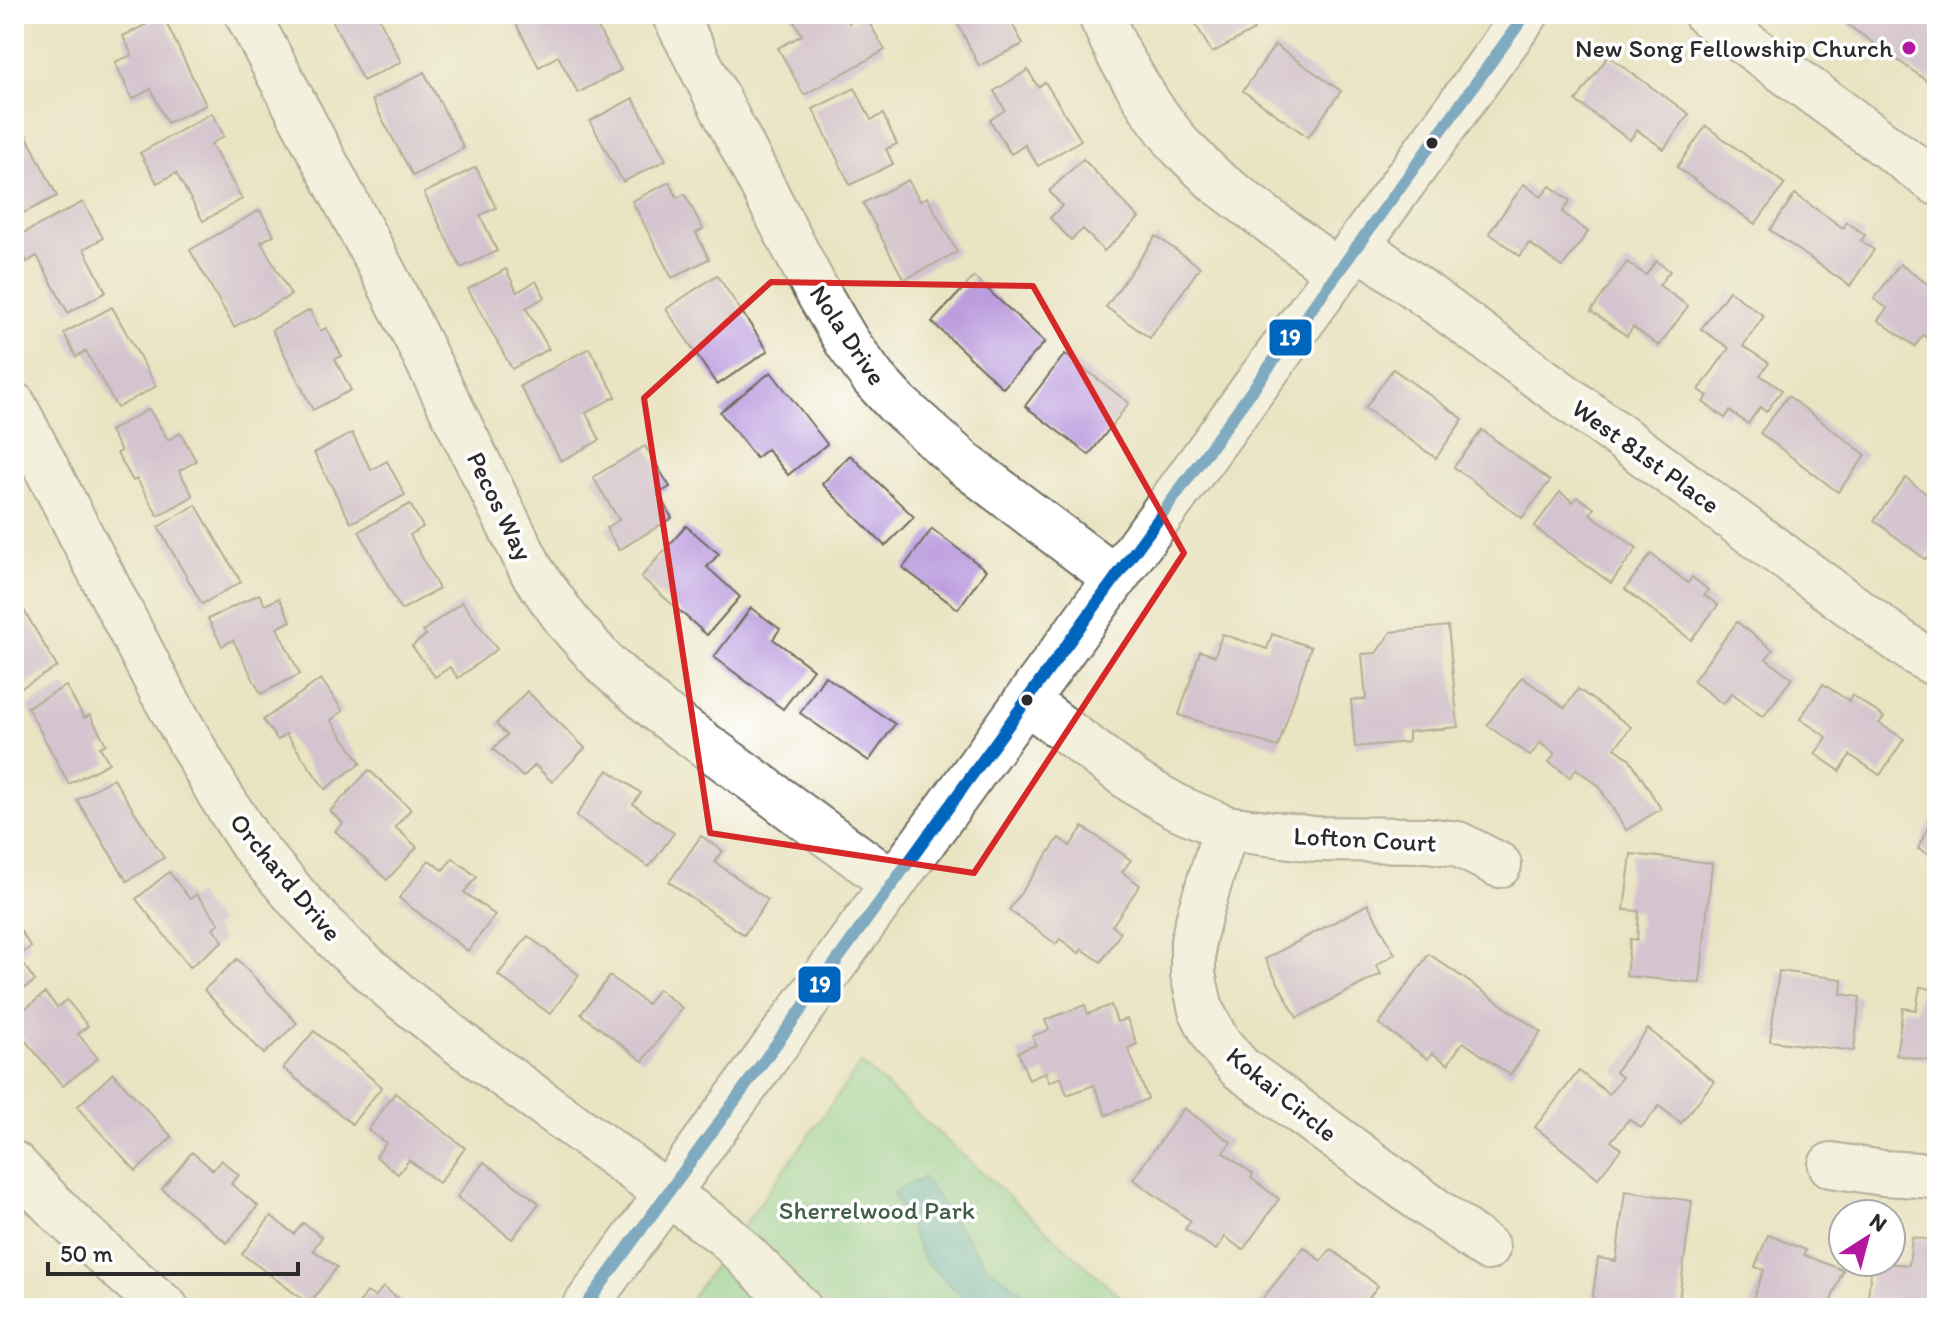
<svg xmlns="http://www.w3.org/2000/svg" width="1951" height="1322" font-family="Itim,sans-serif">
  <rect width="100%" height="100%" fill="#fff"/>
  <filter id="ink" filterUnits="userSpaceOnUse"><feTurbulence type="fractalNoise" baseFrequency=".0125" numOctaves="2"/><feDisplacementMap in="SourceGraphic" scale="16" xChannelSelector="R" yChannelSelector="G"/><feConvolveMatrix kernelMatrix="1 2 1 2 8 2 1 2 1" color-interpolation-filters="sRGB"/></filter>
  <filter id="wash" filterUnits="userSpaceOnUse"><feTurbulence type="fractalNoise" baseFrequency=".006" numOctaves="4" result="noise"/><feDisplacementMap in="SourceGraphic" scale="32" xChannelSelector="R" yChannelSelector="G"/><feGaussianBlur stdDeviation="1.8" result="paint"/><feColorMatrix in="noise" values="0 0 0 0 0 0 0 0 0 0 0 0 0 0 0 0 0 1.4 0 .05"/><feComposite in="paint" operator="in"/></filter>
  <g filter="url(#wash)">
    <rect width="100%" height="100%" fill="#eae4c3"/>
    <polygon fill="#7cd296" stroke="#547e60" stroke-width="2" points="861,1063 1133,1308 684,1308"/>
    <polygon fill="#42b1be" stroke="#366e74" stroke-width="2" points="923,1178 987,1266 1044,1308 974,1308 925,1261 893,1192"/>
    <g id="blocks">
      <g fill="#bc9dde">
        <polygon points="329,14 377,14 401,62 363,81"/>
        <polygon points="525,14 590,14 621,70 578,93 558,56 539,67 514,20"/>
        <polygon points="790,14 843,14 849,23 864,14 885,50 804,95 778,48 802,35"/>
        <polygon points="953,14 1007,14 1023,44 979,66"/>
        <polygon points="1190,14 1245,14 1254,30 1212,53"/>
        <polygon points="1855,14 1937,14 1937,72 1930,83 1848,25"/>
        <polygon points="163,16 206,105 167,123 151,89 132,99 115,62 132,55 123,36"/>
        <polygon points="1275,45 1341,91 1308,137 1243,91"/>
        <polygon points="1608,56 1689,114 1664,149 1637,130 1630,140 1576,101"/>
        <polygon points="1028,70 1038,87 1045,82 1081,140 1038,166 1025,145 1011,154 990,120 1005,110 994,91"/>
        <polygon points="424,72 464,148 413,176 372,100"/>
        <polygon points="855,88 871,120 883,114 897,144 886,149 893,164 850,185 813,109"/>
        <polygon points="633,98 666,160 623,182 590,121"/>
        <polygon points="212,113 224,136 211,144 242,199 203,221 176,173 157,183 140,153"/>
        <polygon points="18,119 57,196 18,216 14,208 14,121"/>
        <polygon points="1706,126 1785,184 1755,224 1677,167"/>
        <polygon points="1083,159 1139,218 1104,251 1083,229 1071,240 1050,218 1062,206 1049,191"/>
        <polygon points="476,167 496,208 480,215 497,251 461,268 424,193"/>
        <polygon points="908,180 920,201 927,197 957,252 904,280 863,203"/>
        <polygon points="669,182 677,198 685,194 703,229 696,233 709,259 672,278 632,201"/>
        <polygon points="1524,184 1541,197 1550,186 1570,201 1562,212 1588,232 1562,267 1529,243 1520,256 1489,233"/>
        <polygon points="1795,194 1843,228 1846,222 1865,235 1861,241 1874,250 1850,286 1770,230"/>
        <polygon points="83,202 103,238 84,249 106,292 68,313 37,256 27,262 14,238"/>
        <polygon points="260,210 274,235 261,242 291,295 234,327 190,250"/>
        <polygon points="1156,236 1200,267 1150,338 1106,307"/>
        <polygon points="1656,261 1670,271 1659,285 1688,306 1659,346 1633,327 1627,336 1591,311 1627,262 1646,275"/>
        <polygon points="1900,264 1937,291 1937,345 1923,335 1915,346 1878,320 1887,308 1874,299"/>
        <polygon points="506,269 517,292 536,281 545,297 526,308 549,349 512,369 468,289"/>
        <polygon points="717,275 768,351 717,385 666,309"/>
        <polygon points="974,277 1045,342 1003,388 932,322"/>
        <polygon points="1729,291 1764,316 1743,346 1769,363 1760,375 1782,390 1766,412 1760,407 1748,424 1730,411 1725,418 1703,402 1708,396 1699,390 1729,348 1701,329"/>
        <polygon points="112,307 156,386 117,408 86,351 76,357 64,333"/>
        <polygon points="310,310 320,331 326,328 342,356 335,359 351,390 313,410 272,330"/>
        <polygon points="589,348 616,396 586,413 600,440 561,461 520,386"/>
        <polygon points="1065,354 1129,403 1089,455 1025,406"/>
        <polygon points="1393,369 1463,419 1436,458 1365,408"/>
        <polygon points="771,372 827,444 788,475 767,449 756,458 720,412"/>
        <polygon points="1788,396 1866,455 1838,492 1760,433"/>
        <polygon points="149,409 168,440 181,433 196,461 179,471 193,496 158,516 137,479 133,481 117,453 121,451 110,431"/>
        <polygon points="1482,430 1550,481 1522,518 1454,467"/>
        <polygon points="352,433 371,470 387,461 405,495 351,523 314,453"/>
        <polygon points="645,446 670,487 658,494 672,518 619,550 606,528 619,520 593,477"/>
        <polygon points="850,455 914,517 885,546 822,484"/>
        <polygon points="1906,478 1937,502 1937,544 1925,559 1874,520"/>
        <polygon points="1560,492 1573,502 1577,497 1594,508 1590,514 1637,548 1611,583 1534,527"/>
        <polygon points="410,504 423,527 410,535 439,589 401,610 359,531"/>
        <polygon points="196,505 241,582 202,604 158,527"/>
        <polygon points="686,526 719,554 707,567 740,597 707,635 641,577"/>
        <polygon points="932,529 986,570 958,609 903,568"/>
        <polygon points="1651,554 1688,583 1692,577 1708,590 1704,595 1718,605 1691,640 1625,589"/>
        <polygon points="14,593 57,667 14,692"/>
        <polygon points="259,594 265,605 279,598 291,621 277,628 300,674 261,694 233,640 222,646 208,619"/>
        <polygon points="462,602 497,649 458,678 450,667 435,677 412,646 426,635 423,631"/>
        <polygon points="751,608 780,629 773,639 813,669 783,709 714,657"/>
        <polygon points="1737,622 1773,650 1766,659 1792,678 1763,717 1732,693 1723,704 1693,681"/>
        <polygon points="1448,626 1458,727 1408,732 1408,742 1355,747 1351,700 1366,699 1362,654 1376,653 1391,632"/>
        <polygon points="1222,634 1267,649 1272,634 1311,647 1278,747 1179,715 1200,651 1215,656"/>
        <polygon points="825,676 895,724 869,761 800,713"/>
        <polygon points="1522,677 1565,708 1578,689 1631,727 1615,748 1630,759 1661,809 1626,830 1598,785 1576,769 1570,777 1549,762 1555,754 1540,743 1530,756 1487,725"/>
        <polygon points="321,679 343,711 331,720 361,763 325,789 286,734 278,740 263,720"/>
        <polygon points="1823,684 1849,701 1852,695 1884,717 1879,723 1904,739 1880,775 1850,755 1840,771 1815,754 1827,737 1800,719"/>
        <polygon points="66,686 84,718 90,715 106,744 100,747 109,763 69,784 27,707"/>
        <polygon points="527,691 585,748 552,782 535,765 523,777 493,749 507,735 496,724"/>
        <polygon points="369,770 411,809 395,827 417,847 387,880 335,831 343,823 330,811"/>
        <polygon points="608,770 641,793 633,804 674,833 649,867 576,816"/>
        <polygon points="113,778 164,858 127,881 77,800"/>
        <polygon points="1937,807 1937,858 1918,849"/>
        <polygon points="1083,827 1131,860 1122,872 1140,885 1112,926 1121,932 1101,962 1082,949 1079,953 1060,939 1056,944 1009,910 1059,838 1070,846"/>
        <polygon points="701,836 723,851 715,862 768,900 744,935 669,882"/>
        <polygon points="1631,854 1712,863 1700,983 1626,976 1630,939 1637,940 1639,911 1624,910"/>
        <polygon points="453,858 477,877 464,892 495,915 468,951 399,898 429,860 443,870"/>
        <polygon points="169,872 190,899 196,894 219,923 213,928 223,941 190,967 136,899"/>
        <polygon points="1368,904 1395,954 1376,965 1381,974 1297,1018 1265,959"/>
        <polygon points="14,921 31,947 18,956 35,981 14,995"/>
        <polygon points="528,936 579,975 550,1014 498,975"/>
        <polygon points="1429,954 1541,1032 1510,1075 1463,1042 1448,1064 1432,1053 1428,1059 1379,1024"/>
        <polygon points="237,959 297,1023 264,1054 204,990"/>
        <polygon points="1779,971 1842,979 1841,994 1860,997 1854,1051 1770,1041"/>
        <polygon points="610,976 647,1004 658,989 682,1008 643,1061 581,1014"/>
        <polygon points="1920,987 1937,990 1937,1062 1896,1055 1903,1008 1916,1010"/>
        <polygon points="45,993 57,1007 67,1000 88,1026 78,1034 98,1058 63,1086 14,1027 14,1018"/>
        <polygon points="1085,1005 1088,1014 1111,1005 1117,1022 1127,1019 1137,1044 1128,1048 1148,1099 1106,1115 1094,1085 1067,1095 1061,1077 1049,1082 1046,1072 1029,1080 1018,1052 1036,1045 1032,1036 1049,1030 1045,1020"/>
        <polygon points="1648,1029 1714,1081 1681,1123 1659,1106 1641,1128 1629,1119 1611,1141 1621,1149 1598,1178 1535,1127 1579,1071 1609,1094 1622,1077 1615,1072"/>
        <polygon points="314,1031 382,1087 352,1124 283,1068"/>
        <polygon points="113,1073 172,1137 136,1171 77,1107"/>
        <polygon points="395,1093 465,1148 439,1183 409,1160 398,1174 376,1157 386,1143 368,1130"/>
        <polygon points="1184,1108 1231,1142 1223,1152 1253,1174 1251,1178 1279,1199 1243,1250 1225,1237 1216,1250 1185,1229 1191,1221 1133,1179"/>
        <polygon points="192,1152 213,1170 221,1160 239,1175 231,1184 258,1206 227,1243 162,1189"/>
        <polygon points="484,1162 539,1203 512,1239 457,1197"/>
        <polygon points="1625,1191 1692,1201 1678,1308 1591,1308 1598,1258 1616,1261"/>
        <polygon points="271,1216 294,1234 303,1223 322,1237 313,1250 337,1267 309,1304 242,1254"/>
        <polygon points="1768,1235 1806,1250 1804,1255 1843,1270 1828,1308 1749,1308 1764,1270 1755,1267"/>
        <polygon points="1912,1237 1937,1241 1937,1308 1893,1308 1867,1305 1872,1262 1909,1265"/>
        <polygon points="1304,1247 1321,1261 1331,1249 1378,1286 1364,1304 1369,1308 1255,1308"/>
        <polygon points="383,1287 405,1303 402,1308 356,1308 367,1292 375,1297"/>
      </g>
    </g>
  </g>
  <g filter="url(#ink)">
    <use href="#blocks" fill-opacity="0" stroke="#6e6c60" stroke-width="2"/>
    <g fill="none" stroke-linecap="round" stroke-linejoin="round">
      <g stroke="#6e6c60" stroke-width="48">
        <g id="minor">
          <polyline points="247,14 390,285 533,573 568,622 606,665 659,711 893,883"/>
          <polyline points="674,14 814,286 847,342 873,378 895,402 963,463 1115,578"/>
          <polyline points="1100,14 1119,55 1150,106 1179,145 1216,181 1338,272"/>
          <polyline points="1706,14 1937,183"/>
          <polyline points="1358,245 1916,653 1937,665"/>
          <polyline points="14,405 161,690 219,793 251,843 300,901 344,947 401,997 465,1047 725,1235 799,1308"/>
          <polyline points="1026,701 1137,784 1179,808 1226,828 1315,839 1426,840 1458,844 1499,865"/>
          <polyline points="1226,828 1200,913 1193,941 1193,974 1201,1010 1217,1041 1239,1067 1487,1248"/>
          <path d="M14,1164C61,1216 112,1263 166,1308"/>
          <polyline points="1831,1165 1883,1173 1937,1176"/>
        </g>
      </g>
      <g stroke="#6e6c60" stroke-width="48">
        <polyline id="major" points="584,1308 1526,14"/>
      </g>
      <use href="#minor" stroke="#fff" stroke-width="44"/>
      <use href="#major" stroke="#fff" stroke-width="44"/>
      <g stroke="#fff" stroke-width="18">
        <polyline id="bus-1" points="584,1308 1526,14"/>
      </g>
      <use href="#bus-1" stroke="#0065bd" stroke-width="12"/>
    </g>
  </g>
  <path d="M0 0H1951V1322H0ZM771,282L1033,286L1184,553L974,873L710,833L644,398Z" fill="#eae4c3" fill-opacity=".55" fill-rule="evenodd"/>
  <path fill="none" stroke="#d62828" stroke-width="6" stroke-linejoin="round" d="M771,282L1033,286L1184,553L974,873L710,833L644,398Z"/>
  <circle fill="#b5179e" stroke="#fff" stroke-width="3" cx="1909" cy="48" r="8"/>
  <g fill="#2b2b2b" stroke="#fff" stroke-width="3">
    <circle cx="1432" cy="143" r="7"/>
    <circle cx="1027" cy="700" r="7"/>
  </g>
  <g text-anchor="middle" stroke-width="7" stroke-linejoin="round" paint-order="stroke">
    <g font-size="26" fill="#2b2b2b" stroke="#fff" text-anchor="end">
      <text x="1893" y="57">New Song Fellowship Church</text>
    </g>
    <g font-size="26" fill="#2b2b2b" stroke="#fff">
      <text transform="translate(848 335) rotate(56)" y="9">Nola Drive</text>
      <text transform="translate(1646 456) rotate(36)" y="9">West 81st Place</text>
      <text transform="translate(500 506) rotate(64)" y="9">Pecos Way</text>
      <text transform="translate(1365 839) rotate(3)" y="9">Lofton Court</text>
      <text transform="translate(286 877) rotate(50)" y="9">Orchard Drive</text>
      <text transform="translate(1282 1094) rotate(39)" y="9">Kokai Circle</text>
    </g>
    <g font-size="26" fill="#435d4b" stroke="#fff">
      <text x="877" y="1219">Sherrelwood Park</text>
    </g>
  </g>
  <g stroke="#fff" stroke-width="3">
    <rect x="1268" y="318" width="45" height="39" rx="8" fill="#0065bd"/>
    <rect x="797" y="965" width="45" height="39" rx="8" fill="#0065bd"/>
  </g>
  <g font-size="22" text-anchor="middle" font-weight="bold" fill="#fff">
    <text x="1290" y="345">19</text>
    <text x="820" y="992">19</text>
  </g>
  <rect width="1951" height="1322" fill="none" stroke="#fff" stroke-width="48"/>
  <g transform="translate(1867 1238) rotate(36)"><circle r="38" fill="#ffffff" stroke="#aaaaaa" stroke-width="2"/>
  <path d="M0-6L14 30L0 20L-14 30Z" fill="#b5179e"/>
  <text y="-12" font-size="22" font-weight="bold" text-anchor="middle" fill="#2b2b2b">N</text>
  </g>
  <path d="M48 1262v12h250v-12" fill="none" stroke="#2b2b2b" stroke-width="4"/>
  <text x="60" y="1262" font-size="24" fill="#2b2b2b" stroke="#ffffff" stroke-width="6" paint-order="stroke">50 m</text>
</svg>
